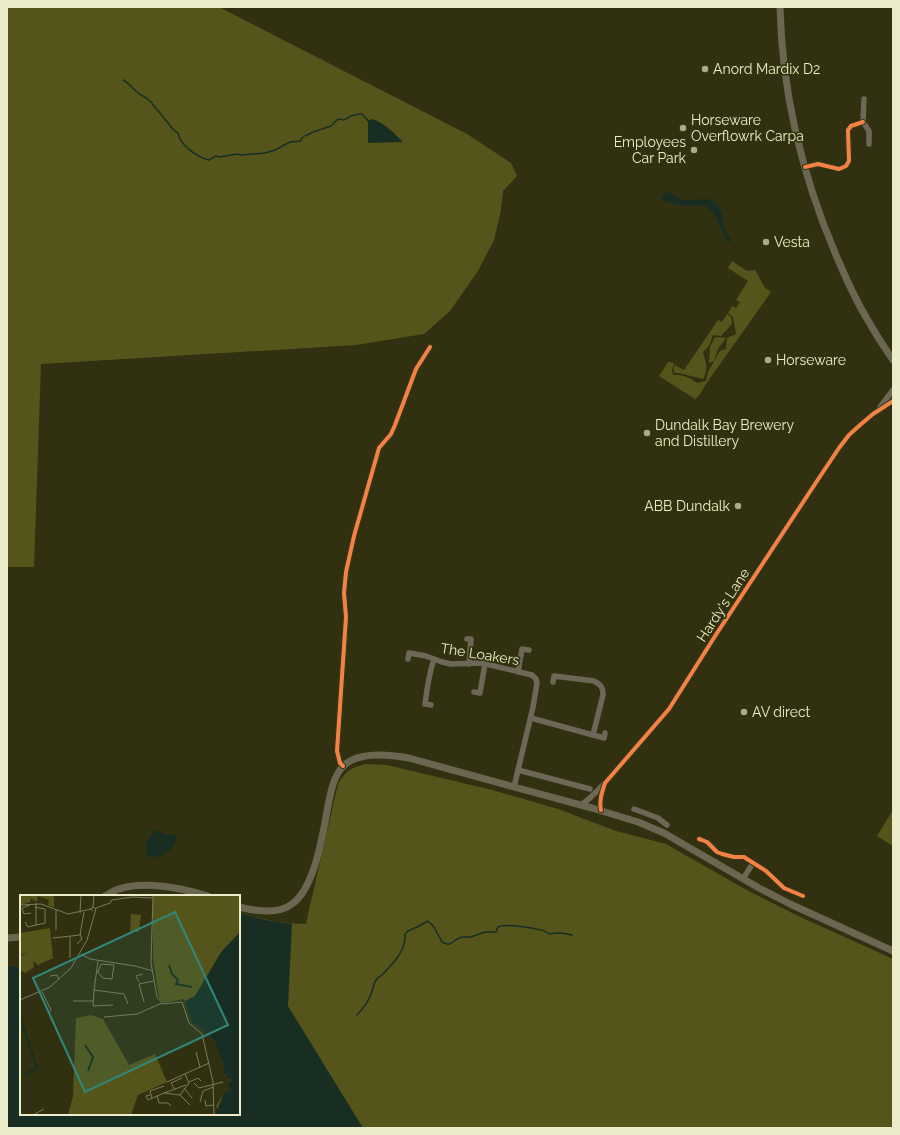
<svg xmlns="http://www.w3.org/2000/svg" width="900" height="1135" font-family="Raleway,sans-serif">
  <rect width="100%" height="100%" fill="#313111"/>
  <g fill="#55551b">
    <polygon points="7,7 219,7 467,134 511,163 517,176 503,191 501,210 494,240 478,271 450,311 424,334 356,345 41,364 34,567 7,567"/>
    <path d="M732,261L747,271L755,270L765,288L771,292L708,381L698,397L695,399L659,376L668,362H671L674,364L672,369L673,375C682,374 690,378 697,383L706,381L708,372L720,351L726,349L727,338L736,334L733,317L728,313L732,306L736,308L740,302L736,300L748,281L728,268Z"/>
    <path d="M727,314L731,317L732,324L721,336L713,335L709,346L703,352C706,364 709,368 703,379L679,373H675L673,369L675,365L684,370L718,320L722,322Z"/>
    <polygon points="715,337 726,338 718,349 714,361 709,363 710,347"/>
    <path d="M365,764L387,765L492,790L558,809L616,831L666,844L743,888L796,915L893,959V1128H7V966L21,967V1114H239V913C262,919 284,924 308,924L306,923L338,784C347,770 349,769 365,764Z"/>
    <polygon points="893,810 893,846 877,836"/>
  </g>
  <g fill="#192e23">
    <path d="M372,119C385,123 394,133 403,142L368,143V123L369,120Z"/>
    <path d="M668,192L671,193L681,200C690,201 698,199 707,199C722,200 722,218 725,229C727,233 729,237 731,240L728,243L727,242C722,232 719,222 713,213C705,201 696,207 684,206C677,205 669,203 662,200V199L663,195Z"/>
    <path d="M156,830L168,835L175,834L177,836C176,839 175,843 174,845C171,851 155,861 149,856C146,853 146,848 146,843C149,839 151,833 156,830Z"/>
    <polygon points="239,913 266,920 292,924 288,1006 363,1128 7,1128 7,966 21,967 21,1114 239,1114"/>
  </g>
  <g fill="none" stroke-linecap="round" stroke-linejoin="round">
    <g stroke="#192e23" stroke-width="1.5">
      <path d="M123,80C129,83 132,88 137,92C141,96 146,97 150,101C154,104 150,102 154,106C160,113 166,120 171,127C172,130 176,131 178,133C179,135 179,137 180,139C185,148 199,158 209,160L216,156L220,157L237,154L241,155L265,153L275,150L290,142L300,141L303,137"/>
      <path d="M305,136L313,132L331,126L337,120L339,119L344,120C350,116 354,114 362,114L369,122"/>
      <path d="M357,1015C363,1009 368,1002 371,994C373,990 373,984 376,980C378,977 381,976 383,974C394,962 406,951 405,934L408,931L417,927L428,921L434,927L442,942L447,944H450L457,939L462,937H471L485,932H496L498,927C506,923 532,928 541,930C544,930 547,933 550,934C558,932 564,933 572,935"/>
    </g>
    <g stroke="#6d6758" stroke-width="5.5">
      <polyline points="864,99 863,122 869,131 869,144"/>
      <polyline points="805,167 818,164 839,169 846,166 849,161 848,130 851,126 863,122"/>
      <polyline points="880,407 893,390"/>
      <polyline points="467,639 471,639 469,664"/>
      <polyline points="408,659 409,653 426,656 442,662 451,664 482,663 532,675 536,679 537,683 533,707 514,787"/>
      <polyline points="518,672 522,649 529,650"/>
      <path d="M553,682L554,676L594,681C601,685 603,687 603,695L593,735"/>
      <polyline points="474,692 480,693 485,664"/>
      <path d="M431,705L425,704C427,688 429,674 434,659"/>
      <polyline points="531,718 604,738 605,733"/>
      <polyline points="343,766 340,763 337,751 346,617 344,593 346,572 354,536 379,448 391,434 395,425 416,369 430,347"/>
      <polyline points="518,770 590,789"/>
      <polyline points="581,805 590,798 604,784"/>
      <polyline points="634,809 658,818 667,825"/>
      <path d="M601,810C599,801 602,792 605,783L669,709L717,633L815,484L839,448L849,435L860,425L873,414L893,401"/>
      <polyline points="699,839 702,840 707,842 717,852 722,854 734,857 744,857 747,859 766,871 784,888 803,896"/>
      <polyline points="743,879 753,863"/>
    </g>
    <g stroke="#6b6652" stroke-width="7">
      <path d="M780,7C782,95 804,182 839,262C848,283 857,303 869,322C876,335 885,348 893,360"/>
      <path d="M105,896C109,894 112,892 116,890C143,880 182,888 208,896"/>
      <path d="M239,907C255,911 278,915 292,904C315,888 323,833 328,806C331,791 334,770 350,761C365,752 392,755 409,758L514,787L592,808L638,822L664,833L759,888L790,904L893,951"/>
      <polyline points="7,938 21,937"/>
    </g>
    <g stroke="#33330e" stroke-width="6">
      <g id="cycleway">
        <polyline points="805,167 818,164 839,169 846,166 849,161 848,130 851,126 863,122"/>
        <polyline points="343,766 340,763 337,751 346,617 344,593 346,572 354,536 379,448 391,434 395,425 416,369 430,347"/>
        <path d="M601,810C599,801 602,792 605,783L669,709L717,633L815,484L839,448L849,435L860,425L873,414L893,401"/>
        <polyline points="699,839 702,840 707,842 717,852 722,854 734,857 744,857 747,859 766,871 784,888 803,896"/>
      </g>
    </g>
    <use href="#cycleway" stroke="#f48246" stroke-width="4"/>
  </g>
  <g fill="#aaab89" stroke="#33330e" stroke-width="1.5">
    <circle cx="705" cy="69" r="4"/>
    <circle cx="683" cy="128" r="4"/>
    <circle cx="694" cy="150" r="4"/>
    <circle cx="766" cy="242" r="4"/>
    <circle cx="768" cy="360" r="4"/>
    <circle cx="647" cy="433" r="4"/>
    <circle cx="738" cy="506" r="4"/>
    <circle cx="744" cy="712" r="4"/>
  </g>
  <g text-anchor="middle" stroke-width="3.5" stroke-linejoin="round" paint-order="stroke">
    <g font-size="14" fill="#ebecc9" stroke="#33330e" text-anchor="start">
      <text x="713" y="74">Anord Mardix D2</text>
      <text x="691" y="125">Horseware<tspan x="691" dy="16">Overflowrk Carpa</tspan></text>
      <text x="686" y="147" text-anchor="end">Employees<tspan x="686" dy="16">Car Park</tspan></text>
      <text x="774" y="247">Vesta</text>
      <text x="776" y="365">Horseware</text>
      <text x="655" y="430">Dundalk Bay Brewery<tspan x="655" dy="16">and Distillery</tspan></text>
      <text x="730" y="511" text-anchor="end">ABB Dundalk</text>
      <text x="752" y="717">AV direct</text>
    </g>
    <g font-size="14" fill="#ebecc9" stroke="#33330e">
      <text transform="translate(723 605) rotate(-57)" y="5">Hardy's Lane</text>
      <text transform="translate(480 654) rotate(9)" y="5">The Loakers</text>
    </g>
  </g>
  <g transform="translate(20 895)">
    <rect width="220" height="220" fill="#313111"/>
    <path d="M0,0H34V12L28,10L29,5L18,1L17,7L11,3L10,7L0,10ZM133,0H220V220L195,218L199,216L196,211L204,198L210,195L207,190L211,186L207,184V180L202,178L204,172L194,146L183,134L171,127L164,104L144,108L139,103L133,63ZM111,19L121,20L119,37L110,36ZM30,33L33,63L18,70L13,66L14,72L5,78L0,75V61L8,58L0,60V38ZM71,120L83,124L109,170L135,159L147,187L118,200L111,220H48L53,201L56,123Z" fill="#55551b"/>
    <path d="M220,37V220H195L204,198L210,195L207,190L211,185L207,184V180L202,178L204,172L194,146L183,134L171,127L165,106L175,101L201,57Z" fill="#192e23"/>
    <path fill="none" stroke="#192e23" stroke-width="2" d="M149,70L152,79L158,85L156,89L172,92M0,122L17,173L4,180M65,150L73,162L68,176"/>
    <path fill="none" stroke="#7b7c5b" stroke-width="1" d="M133,0L131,68L137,102L143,109L162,107L169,128L182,139L193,187L194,220M0,10L21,9L48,19L71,14M10,10L2,13L4,19L11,18M15,12L25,14V28L16,30M73,12L74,0M76,13L90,8L92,5L112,2L133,3M36,15V35M60,18L61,0M5,27L8,32L16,30V8M50,42V63M33,43L60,40L64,17M57,49L62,44L60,39M61,59L70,64L115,71L133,76M78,66L74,95L104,99L108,109M77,76L83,83L92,84L94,70L81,69L78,77M30,81L37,80L39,85M119,87L116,81L123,79M74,95L73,111L93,110M22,97L31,115L29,117M0,105L30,92L51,73L67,45L76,14L73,12L71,14L73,16M53,106H73M124,107L119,89L134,86M84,122L117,119L142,108M176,157L180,172M165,179L169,188L160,200L144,198L166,190M147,187L189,168M169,187L178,183L181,186M174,188L179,193L203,187M164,193L172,203M155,195L151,188L162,183M130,200L126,201L128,205L144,198M160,200L170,210M137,201L139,208H148L151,211M132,203L130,196L144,191M185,205L186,211L194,210M180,207L183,196L193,192M13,220L24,214"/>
    <path fill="#30887c" fill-opacity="0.15" stroke="#30887c" stroke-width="2" d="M155,17L208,130L65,197L13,83Z"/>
    <rect width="220" height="220" fill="none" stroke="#ebecc9" stroke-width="2"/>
  </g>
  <rect width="900" height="1135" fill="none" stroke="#ebecc9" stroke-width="16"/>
</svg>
